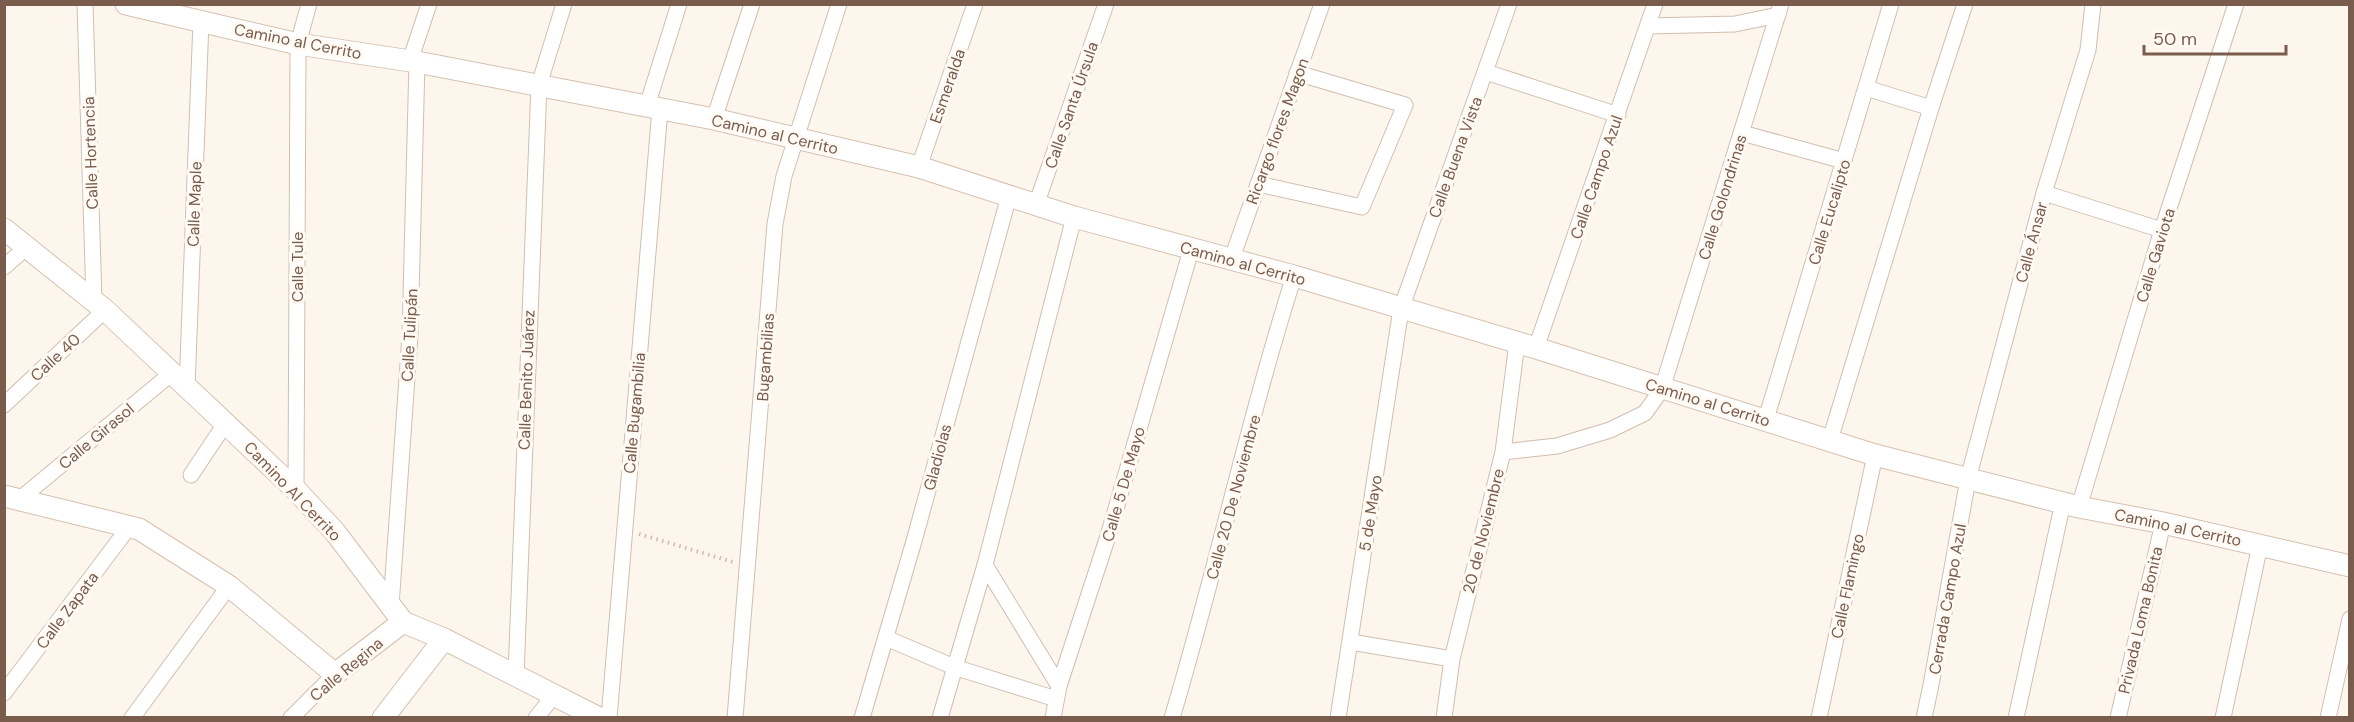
<svg xmlns="http://www.w3.org/2000/svg" width="2354" height="722" font-family="'DM Sans',sans-serif">
  <rect width="100%" height="100%" fill="#fdf6ec"/>
  <g fill="none" stroke-linecap="round" stroke-linejoin="round">
    <g stroke="#d1beb0" stroke-width="17">
      <g id="street">
        <polyline points="85,4 94,301"/>
        <polyline points="1648,26 1735,24 1778,15"/>
        <polyline points="410,61 429,4"/>
        <polyline points="1486,72 1618,115"/>
        <polyline points="1866,88 1931,108"/>
        <polyline points="647,106 679,4"/>
        <polyline points="714,119 752,4"/>
        <polyline points="1742,133 1844,161"/>
        <polyline points="919,167 975,4"/>
        <polyline points="1258,184 1362,207 1405,105 1297,73"/>
        <polyline points="2044,193 2162,230"/>
        <polyline points="1036,205 1106,4"/>
        <polyline points="1232,258 1322,4"/>
        <polyline points="4,267 27,247"/>
        <polyline points="1536,348 1655,4"/>
        <polyline points="187,388 201,21"/>
        <polyline points="4,405 105,310"/>
        <polyline points="1766,419 1891,4"/>
        <polyline points="1830,440 1931,108 1965,4"/>
        <polyline points="1503,452 1557,446 1610,430 1645,413 1662,389 1781,4"/>
        <polyline points="191,475 225,424"/>
        <polyline points="296,490 298,44 309,4"/>
        <polyline points="20,499 172,373"/>
        <polyline points="2079,507 2162,230 2236,4"/>
        <polyline points="985,565 1059,686"/>
        <polyline points="391,606 410,335 417,62"/>
        <polyline points="886,638 954,667 1056,699"/>
        <polyline points="1351,642 1452,659"/>
        <polyline points="516,675 539,85 564,4"/>
        <polyline points="4,693 129,527"/>
        <polyline points="132,718 229,586"/>
        <polyline points="291,718 335,674"/>
        <polyline points="536,718 555,694"/>
        <polyline points="609,718 660,109"/>
        <polyline points="735,718 775,224 784,176 839,4"/>
        <polyline points="862,718 914,541 1009,196"/>
        <polyline points="940,718 985,565 1074,217"/>
        <polyline points="1053,718 1059,686 1108,536 1191,250"/>
        <path d="M1172,718C1216,571 1248,421 1294,276"/>
        <polyline points="1338,718 1401,309 1509,4"/>
        <polyline points="1444,718 1452,659 1503,452 1517,343"/>
        <polyline points="1819,718 1875,455"/>
        <polyline points="1924,718 1931,685 1968,479 2044,193 2088,50 2093,4"/>
        <polyline points="2016,718 2063,502"/>
        <polyline points="2118,718 2163,523"/>
        <polyline points="2223,718 2260,545"/>
        <polyline points="2328,718 2350,619"/>
      </g>
    </g>
    <g stroke="#d6c0b0" stroke-width="23">
      <g id="secondary">
        <polyline points="126,4 298,44 417,62 714,119 919,167 1074,217 1294,276 1536,348 1875,455 2079,507 2163,523 2350,566"/>
        <polyline points="4,229 105,310 296,490 335,532 403,622 444,639 599,718"/>
        <polyline points="4,496 139,529 229,586 335,674 403,622"/>
        <polyline points="383,718 444,639"/>
      </g>
    </g>
    <polyline stroke="#d9b8a5" stroke-width="4" stroke-dasharray="1.5 4.5" stroke-linecap="butt" points="639,534 733,562"/>
    <use href="#street" stroke="#fff" stroke-width="15"/>
    <use href="#secondary" stroke="#fff" stroke-width="21"/>
  </g>
  <g text-anchor="middle" stroke-width="6" stroke-linejoin="round" paint-order="stroke">
    <g font-size="16" fill="#7a5c4d" stroke="#fffaf3">
      <text transform="translate(298 41) rotate(11)" y="6">Camino al Cerrito</text>
      <text transform="translate(947 86) rotate(-71)" y="6">Esmeralda</text>
      <text transform="translate(1071 105) rotate(-71)" y="6">Calle Santa Úrsula</text>
      <text transform="translate(1277 131) rotate(-70)" y="6">Ricargo flores Magon</text>
      <text transform="translate(775 134) rotate(13)" y="6">Camino al Cerrito</text>
      <text transform="translate(90 153) rotate(-92)" y="6">Calle Hortencia</text>
      <text transform="translate(1455 157) rotate(-70)" y="6">Calle Buena Vista</text>
      <text transform="translate(1596 177) rotate(-71)" y="6">Calle Campo Azul</text>
      <text transform="translate(1722 197) rotate(-73)" y="6">Calle Golondrinas</text>
      <text transform="translate(194 204) rotate(-88)" y="6">Calle Maple</text>
      <text transform="translate(1829 212) rotate(-73)" y="6">Calle Eucalipto</text>
      <text transform="translate(2031 242) rotate(-75)" y="6">Calle Ánsar</text>
      <text transform="translate(2155 255) rotate(-73)" y="6">Calle Gaviota</text>
      <text transform="translate(1243 263) rotate(15)" y="6">Camino al Cerrito</text>
      <text transform="translate(297 267) rotate(-90)" y="6">Calle Tule</text>
      <text transform="translate(409 335) rotate(-87)" y="6">Calle Tulipán</text>
      <text transform="translate(55 357) rotate(-43)" y="6">Calle 40</text>
      <text transform="translate(765 357) rotate(-86)" y="6">Bugambilias</text>
      <text transform="translate(526 380) rotate(-88)" y="6">Calle Benito Juárez</text>
      <text transform="translate(1708 402) rotate(17)" y="6">Camino al Cerrito</text>
      <text transform="translate(634 413) rotate(-85)" y="6">Calle Bugambilia</text>
      <text transform="translate(96 436) rotate(-40)" y="6">Calle Girasol</text>
      <text transform="translate(937 457) rotate(-75)" y="6">Gladiolas</text>
      <text transform="translate(1123 484) rotate(-74)" y="6">Calle 5 De Mayo</text>
      <text transform="translate(293 491) rotate(46)" y="6">Camino Al Cerrito</text>
      <text transform="translate(1233 497) rotate(-75)" y="6">Calle 20 De Noviembre</text>
      <text transform="translate(1370 513) rotate(-81)" y="6">5 de Mayo</text>
      <text transform="translate(2178 527) rotate(12)" y="6">Camino al Cerrito</text>
      <text transform="translate(1483 531) rotate(-76)" y="6">20 de Noviembre</text>
      <text transform="translate(1847 586) rotate(-78)" y="6">Calle Flamingo</text>
      <text transform="translate(1947 599) rotate(-80)" y="6">Cerrada Campo Azul</text>
      <text transform="translate(67 610) rotate(-53)" y="6">Calle Zapata</text>
      <text transform="translate(2140 620) rotate(-77)" y="6">Privada Loma Bonita</text>
      <text transform="translate(346 669) rotate(-40)" y="6">Calle Regina</text>
    </g>
  </g>
  <rect width="2354" height="722" fill="none" stroke="#7a5c4d" stroke-width="12"/>
  <path d="M2144 45v9h142v-9" fill="none" stroke="#7a5c4d" stroke-width="3"/>
  <text x="2153" y="45" font-size="18" fill="#7a5c4d" stroke="#fffaf3" stroke-width="4.5" paint-order="stroke">50 m</text>
</svg>
